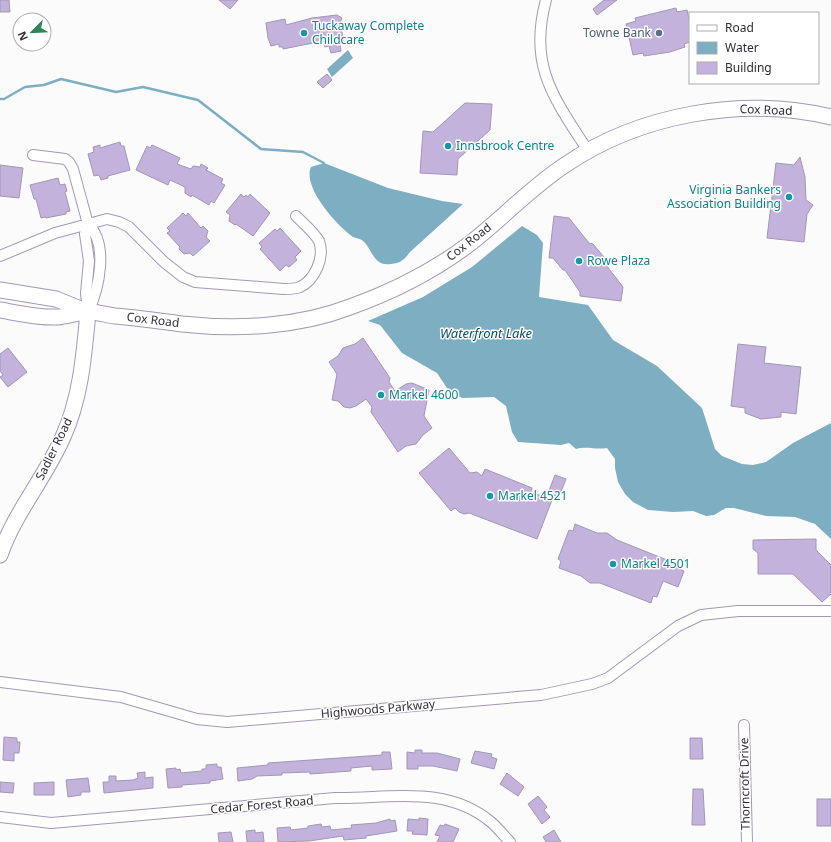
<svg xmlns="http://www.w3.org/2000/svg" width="831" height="842" font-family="'Noto Sans',sans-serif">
  <rect width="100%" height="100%" fill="#fbfbfb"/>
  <g fill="#7daec2">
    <polygon points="348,50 353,58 332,77 327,69"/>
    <path d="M324,163L388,188L442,201L463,204L410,252C404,260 401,263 391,264C373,267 373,249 362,240C360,239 356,238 353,237C337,226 302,187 311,167Z"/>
    <path d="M522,226L537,235L543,243L539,297L588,305L613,340L657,366L702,408L715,449L722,456L742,464L753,465L766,462L793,443L831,423V539L815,524L795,517L766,516L734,508H726L714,515L706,516L693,511L673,512L648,510L633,502L625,494L618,482L615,468V459L607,448C595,450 588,446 576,449L569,443L561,445L518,442L512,432L506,406L494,397L462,398L449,391L437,373L402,353L380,325L368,321L423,297L472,267Z"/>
  </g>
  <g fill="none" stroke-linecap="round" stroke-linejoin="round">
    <polyline stroke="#7daec2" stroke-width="2.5" points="0,99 4,99 25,87 44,85 61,79 116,92 143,87 198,100 261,149 303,152 324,163"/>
  </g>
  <g fill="#c3b3dc" stroke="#a296b4">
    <polygon points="0,0 9,0 10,12 0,12"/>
    <polygon points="219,0 238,0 230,9"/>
    <polygon points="604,0 617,0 597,15 593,9"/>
    <polygon points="676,8 677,12 687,10 690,23 690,42 684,44 685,47 670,52 644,56 643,53 633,55 626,24 636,21 635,18"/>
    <polygon points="337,15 342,18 340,23 344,43 340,44 341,51 331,53 329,46 325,47 323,41 283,49 283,47 279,47 279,44 271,46 268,38 266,23 285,19 286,25 312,18"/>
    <polygon points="327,74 332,80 323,88 317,82"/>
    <polygon points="465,103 492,104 490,130 458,159 457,175 420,173 423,131 433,132"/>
    <polygon points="120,142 121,146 124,146 130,170 108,176 108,178 101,180 99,175 94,176 88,154 94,152 93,147 100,145 100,148"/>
    <polygon points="152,145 180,158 177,164 191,169 193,166 200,167 201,164 208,168 206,170 223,179 221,183 225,185 214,203 211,201 209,205 192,195 191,197 185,193 185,187 170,180 168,185 136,170 147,146 150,148"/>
    <polygon points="800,157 805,177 806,200 813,205 807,214 804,242 767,238 776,163 794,165"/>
    <polygon points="0,165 23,168 19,198 0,196"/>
    <polygon points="58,178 60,185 65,184 67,191 65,192 70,211 66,212 66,214 46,218 46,217 41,218 36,199 34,199 30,185"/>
    <polygon points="241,194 244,197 246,195 248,197 250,194 270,213 253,236 236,224 235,225 229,221 230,215 226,212"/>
    <polygon points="183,213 186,216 188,213 201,228 203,226 208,231 206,237 210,241 193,256 190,253 184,254 179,249 180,247 167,233 170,231 167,228"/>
    <polygon points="554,216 569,218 589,243 593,244 604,257 603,261 623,287 621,301 580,296 580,292 565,270 563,270 553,258 549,258"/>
    <polygon points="280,228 301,251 295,257 297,260 289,267 286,265 280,271 260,249 262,247 259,243 275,229 277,231"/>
    <polygon points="363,338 390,378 389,382 395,391 406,384 412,383 429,390 424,416 432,428 423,435 416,444 406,446 398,452 371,412 372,407 366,399 356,406 350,408 344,407 338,401 332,400 337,374 329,362 338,356 343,348 355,344"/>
    <polygon points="738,344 766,347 764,363 801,367 796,414 781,412 781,417 761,419 745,413 745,408 731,406"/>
    <polygon points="8,348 27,372 8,387 0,377 3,375 0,371 0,354"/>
    <polygon points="449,448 470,473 477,472 482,476 485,469 532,488 531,492 552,500 537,539 469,513 464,514 459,512 455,508 451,511 419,473"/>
    <polygon points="555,475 566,479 559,497 548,493"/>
    <polygon points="575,524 597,533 607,533 617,540 667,560 666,563 684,571 678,587 663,581 657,597 653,596 651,603 600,583 590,583 581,576 559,568 561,561 558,559 569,530 573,531"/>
    <polygon points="816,539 816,550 831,565 831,594 822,602 793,574 758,574 758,553 753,549 753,540"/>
    <polygon points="4,737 17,738 17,742 20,742 19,753 14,753 14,761 3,760"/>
    <polygon points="690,738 702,738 703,759 690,759"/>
    <polygon points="415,750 422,750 422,753 437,753 460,759 457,771 433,766 418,766 418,769 407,769 407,752 415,753"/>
    <polygon points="475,751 492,754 491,757 497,759 494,769 471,763"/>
    <polygon points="382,752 390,752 392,769 372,770 372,766 351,768 351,771 310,774 310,772 282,773 282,775 257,776 252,779 238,781 237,768 268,765 268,763 382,755"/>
    <polygon points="217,764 217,767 221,767 223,779 210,781 210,783 182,785 182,787 168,788 166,769 176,768 176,770 180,769 181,773 202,771 202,769 206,769 206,765"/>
    <polygon points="145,772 145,778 153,777 153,788 104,793 103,782 109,782 109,776 116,776 116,781 133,780 138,778 137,773"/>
    <polygon points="507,773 524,787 518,796 500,784"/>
    <polygon points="88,778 90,792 81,792 81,795 68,797 66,780"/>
    <polygon points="0,782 14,783 13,793 0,792"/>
    <polygon points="54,782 54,795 34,795 34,783"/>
    <polygon points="693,789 703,789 705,825 692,825"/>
    <polygon points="538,796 547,807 544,810 550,817 542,824 528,804"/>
    <rect x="817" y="799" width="14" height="27"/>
    <polygon points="419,818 428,819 427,835 412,834 413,831 407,831 408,819 419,820"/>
    <polygon points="390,819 390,821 395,820 397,831 366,836 366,838 344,840 343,836 309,841 278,842 277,828 290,827 291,830 308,828 308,826 321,824 322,827 330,826 331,830 352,828 351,825 376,823"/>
    <polygon points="445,824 459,829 453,842 437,842 440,836 435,835 440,825 444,826"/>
    <polygon points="255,830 255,833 263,832 264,842 247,842 246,831"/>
    <polygon points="554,830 561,842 546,842 543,837"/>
    <polygon points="231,832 233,842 219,842 218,833"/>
  </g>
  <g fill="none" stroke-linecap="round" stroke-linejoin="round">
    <g stroke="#a398b5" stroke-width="12">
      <g id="street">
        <path d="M546,0C528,66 554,98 588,151"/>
        <polyline points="33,155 65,159 69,162 73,169 88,224 85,234 89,261 86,293 88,312"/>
        <path d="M88,224C109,244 99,289 88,312"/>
        <path d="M0,256L55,233L107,219L119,222L129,227L164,262L183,277L195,282L284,289C289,289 295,289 300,287C315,280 325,257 319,241C314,232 303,223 296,216"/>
        <polyline points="0,682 121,697 197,719 227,722 541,695 592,684 608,678 678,626 701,615 738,611 831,611"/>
        <polyline points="744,725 747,842"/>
        <path d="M0,817L51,823L335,798C389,799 445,784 491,822C498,828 504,836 510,842"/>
      </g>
    </g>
    <g stroke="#a398b5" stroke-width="17">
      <g id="secondary">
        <polyline points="0,290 56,299 88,312"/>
        <path d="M0,310C18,313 39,318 58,317C68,316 78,312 89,312C98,312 107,315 115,316C138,318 160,321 182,324C237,330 298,327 350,307C392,292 432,272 468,245C502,219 530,188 565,165C640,114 742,96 831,117"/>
        <path d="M0,555C15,512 45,478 63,437C81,397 84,355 88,312"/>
      </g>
    </g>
    <use href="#street" stroke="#fff" stroke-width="10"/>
    <use href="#secondary" stroke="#fff" stroke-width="15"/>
  </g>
  <g fill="#0f9aa8" stroke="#fff" stroke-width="1.5">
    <circle cx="304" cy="33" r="4"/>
    <circle cx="448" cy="146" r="4"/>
    <circle cx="789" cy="197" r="4"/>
    <circle cx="579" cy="261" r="4"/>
    <circle cx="381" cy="395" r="4"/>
    <circle cx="490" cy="496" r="4"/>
    <circle cx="613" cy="564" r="4"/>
  </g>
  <circle fill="#5c6f8a" stroke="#fff" stroke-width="1.5" cx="659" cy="33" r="4"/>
  <g text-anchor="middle" stroke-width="3" stroke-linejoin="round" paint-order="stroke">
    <g font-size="12" fill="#0d838f" stroke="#fff" text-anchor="start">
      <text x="312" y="30">Tuckaway Complete<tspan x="312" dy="14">Childcare</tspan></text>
      <text x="456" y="150">Innsbrook Centre</text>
      <text x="781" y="194" text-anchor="end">Virginia Bankers<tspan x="781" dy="14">Association Building</tspan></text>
      <text x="587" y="265">Rowe Plaza</text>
      <text x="389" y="399">Markel 4600</text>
      <text x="498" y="500">Markel 4521</text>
      <text x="621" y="568">Markel 4501</text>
    </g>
    <g font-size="12" fill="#4e5e75" stroke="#fff" text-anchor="end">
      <text x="651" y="37">Towne Bank</text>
    </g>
    <g font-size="12" fill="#302c38" stroke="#fff">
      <text transform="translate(766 110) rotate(2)" y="4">Cox Road</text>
      <text transform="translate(469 242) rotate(-38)" y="4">Cox Road</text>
      <text transform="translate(153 320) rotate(7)" y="4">Cox Road</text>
      <text transform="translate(54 449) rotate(-64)" y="4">Sadler Road</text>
      <text transform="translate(378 709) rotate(-5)" y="4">Highwoods Parkway</text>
      <text transform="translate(745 784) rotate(-91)" y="4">Thorncroft Drive</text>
      <text transform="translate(262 805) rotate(-5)" y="4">Cedar Forest Road</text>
    </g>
    <g font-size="13" font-style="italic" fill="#0c5065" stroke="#fff">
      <text x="486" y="338">Waterfront Lake</text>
    </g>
  </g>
  <rect x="689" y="12" width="130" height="72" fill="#ffffff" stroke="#acabaf"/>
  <rect x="697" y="25" width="20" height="6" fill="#ffffff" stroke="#acabaf"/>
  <text x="725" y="32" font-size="12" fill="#302c38">Road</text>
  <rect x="697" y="42" width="20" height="12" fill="#7daec2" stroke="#acabaf"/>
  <text x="725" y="52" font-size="12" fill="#302c38">Water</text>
  <rect x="697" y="62" width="20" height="12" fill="#c3b3dc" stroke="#acabaf"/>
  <text x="725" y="72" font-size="12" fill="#302c38">Building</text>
  <g transform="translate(32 32) rotate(246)"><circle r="19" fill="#ffffff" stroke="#acabaf"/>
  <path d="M0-3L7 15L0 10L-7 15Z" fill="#318457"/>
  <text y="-6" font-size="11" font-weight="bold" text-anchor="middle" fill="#302c38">N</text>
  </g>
</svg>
